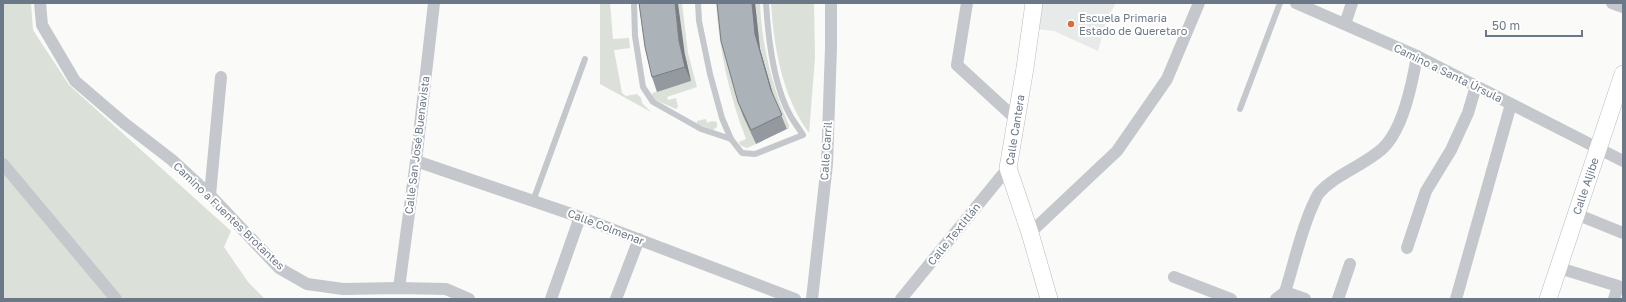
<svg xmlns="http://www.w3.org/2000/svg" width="1626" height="302" font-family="'Golos Text',sans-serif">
  <rect width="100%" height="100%" fill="#fafaf8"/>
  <polygon fill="#e8e9e9" points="1039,3 1116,3 1107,19 1098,51 1054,31 1036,29"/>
  <g fill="#dbe0d9">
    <polygon points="3,3 31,3 33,30 69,85 231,231 224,247 248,282 265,299 3,299"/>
    <polygon points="600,3 610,3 613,39 629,38 630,48 614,50 622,93 626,96 637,94 641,98 642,103 651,112 600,84"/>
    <polygon points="678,3 682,3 688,53 697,87 667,97 668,100 676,98 678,107 676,109 653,99 652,93 691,81 685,55"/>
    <path d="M716,3H720L743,116L756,144L747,148L740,145L739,142L746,139C729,95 719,50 716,3Z"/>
    <path d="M755,3H760C762,46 772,87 789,125V129H787L776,105L760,49Z"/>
    <path d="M771,3H814L815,58L809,133C782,96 774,48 771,3Z"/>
    <polygon points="706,119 707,123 712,121 717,122 717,127 713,130 697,124 697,121"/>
    <polygon points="309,298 442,298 445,299 308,299"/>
  </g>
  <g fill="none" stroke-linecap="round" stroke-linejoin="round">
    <g stroke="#b6bbc0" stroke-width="18">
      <g id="secondary">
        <polyline points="1034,3 1025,68 1008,168 1030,233 1049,299"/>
        <path id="s1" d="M1548,299L1623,74"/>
      </g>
    </g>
    <g stroke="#c4c7cb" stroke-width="6">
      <polyline points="634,3 635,36 643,87 653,102 701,129 731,139"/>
      <path d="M698,3L699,21L710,74L722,118L731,139L742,153L755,154L803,135C799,129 795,123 791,117C774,87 768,37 766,3"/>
      <polyline points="1240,109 1280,3"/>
      <polyline points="533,201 585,59"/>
    </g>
    <g stroke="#c4c7cb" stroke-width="12">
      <polyline points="40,3 42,25 75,81 124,123 172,160 210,195 279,268 307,284 343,289 399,288 446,289 469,299"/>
      <polyline points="967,3 957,65 1016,119"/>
      <polyline points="1296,3 1417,56 1623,161"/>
      <polyline points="1612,3 1623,7"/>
      <polyline points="1345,24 1352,3"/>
      <polyline points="416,161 580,217 795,299"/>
      <polyline points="3,164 116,299"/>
      <polyline points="210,195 221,77"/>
      <polyline points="1576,214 1623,233"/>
      <polyline points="1030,233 1117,151 1167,79 1199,3"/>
      <polyline points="1407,248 1426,191 1451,150 1468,113 1476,86"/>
      <polyline points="1559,268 1618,286 1614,299"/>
      <polyline points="1174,277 1231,299"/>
      <polyline points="399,288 416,161 434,3"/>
      <polyline points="1285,292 1305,299"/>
      <polyline points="551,299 580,217"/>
      <polyline points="616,299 639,239"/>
      <polyline points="812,299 827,164 831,47 831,3"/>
      <polyline points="901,299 1008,168"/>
      <path d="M1276,299L1285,292C1294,264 1300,234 1312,207C1314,203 1316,197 1319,193C1336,174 1363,166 1382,149C1403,130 1412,84 1417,56"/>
      <polyline points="1338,299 1350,264"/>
      <polyline points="1456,299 1511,104"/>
    </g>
    <use href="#secondary" stroke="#fff" stroke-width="17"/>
  </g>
  <g fill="#93999e">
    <polygon points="717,3 755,3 760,49 774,98 787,129 756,144 743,116 738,102"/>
    <polygon points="685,55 691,81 657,92 652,77"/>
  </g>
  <g fill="#787d81">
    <polygon points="675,3 678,3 685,55 691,81 685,67 679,41"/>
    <polygon points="752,3 755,3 760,49 776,105 771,90 755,34"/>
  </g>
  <g fill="#abb2b8" stroke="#787d81">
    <polygon points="639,3 675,3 679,41 685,67 652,77 645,47"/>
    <polygon points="717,3 752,3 755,34 771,90 782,115 751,130 738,102 721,41"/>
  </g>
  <circle fill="#d76d3b" stroke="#fff" stroke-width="1.5" cx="1071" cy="24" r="4"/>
  <g text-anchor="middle" stroke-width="4" stroke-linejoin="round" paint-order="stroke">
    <g font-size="11" fill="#6b7887" stroke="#fff" text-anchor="start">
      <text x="1079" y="22">Escuela Primaria<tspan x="1079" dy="13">Estado de Queretaro</tspan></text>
    </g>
    <g font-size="11" fill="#6b7887" stroke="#fff">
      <text transform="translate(1448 73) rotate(26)" y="4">Camino a Santa Úrsula</text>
      <text transform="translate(1015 130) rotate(-81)" y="4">Calle Cantera</text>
      <text transform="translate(417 145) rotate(-83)" y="4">Calle San José Buenavista</text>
      <text transform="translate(826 151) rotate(-86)" y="4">Calle Carril</text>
      <text dy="4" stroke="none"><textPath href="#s1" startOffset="119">Calle Aljibe</textPath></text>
      <text transform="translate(229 216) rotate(44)" y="4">Camino a Fuentes Brotantes</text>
      <text transform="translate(606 227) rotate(21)" y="4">Calle Colmenar</text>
      <text transform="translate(954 234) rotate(-51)" y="4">Calle Textitlán</text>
    </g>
  </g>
  <rect width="1626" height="302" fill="none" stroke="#6b7887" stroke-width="8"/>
  <path d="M1486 30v6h96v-6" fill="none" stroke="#6b7887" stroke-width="2"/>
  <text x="1492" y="30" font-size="12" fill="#6b7887" stroke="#ffffff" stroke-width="3" paint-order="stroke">50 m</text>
</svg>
